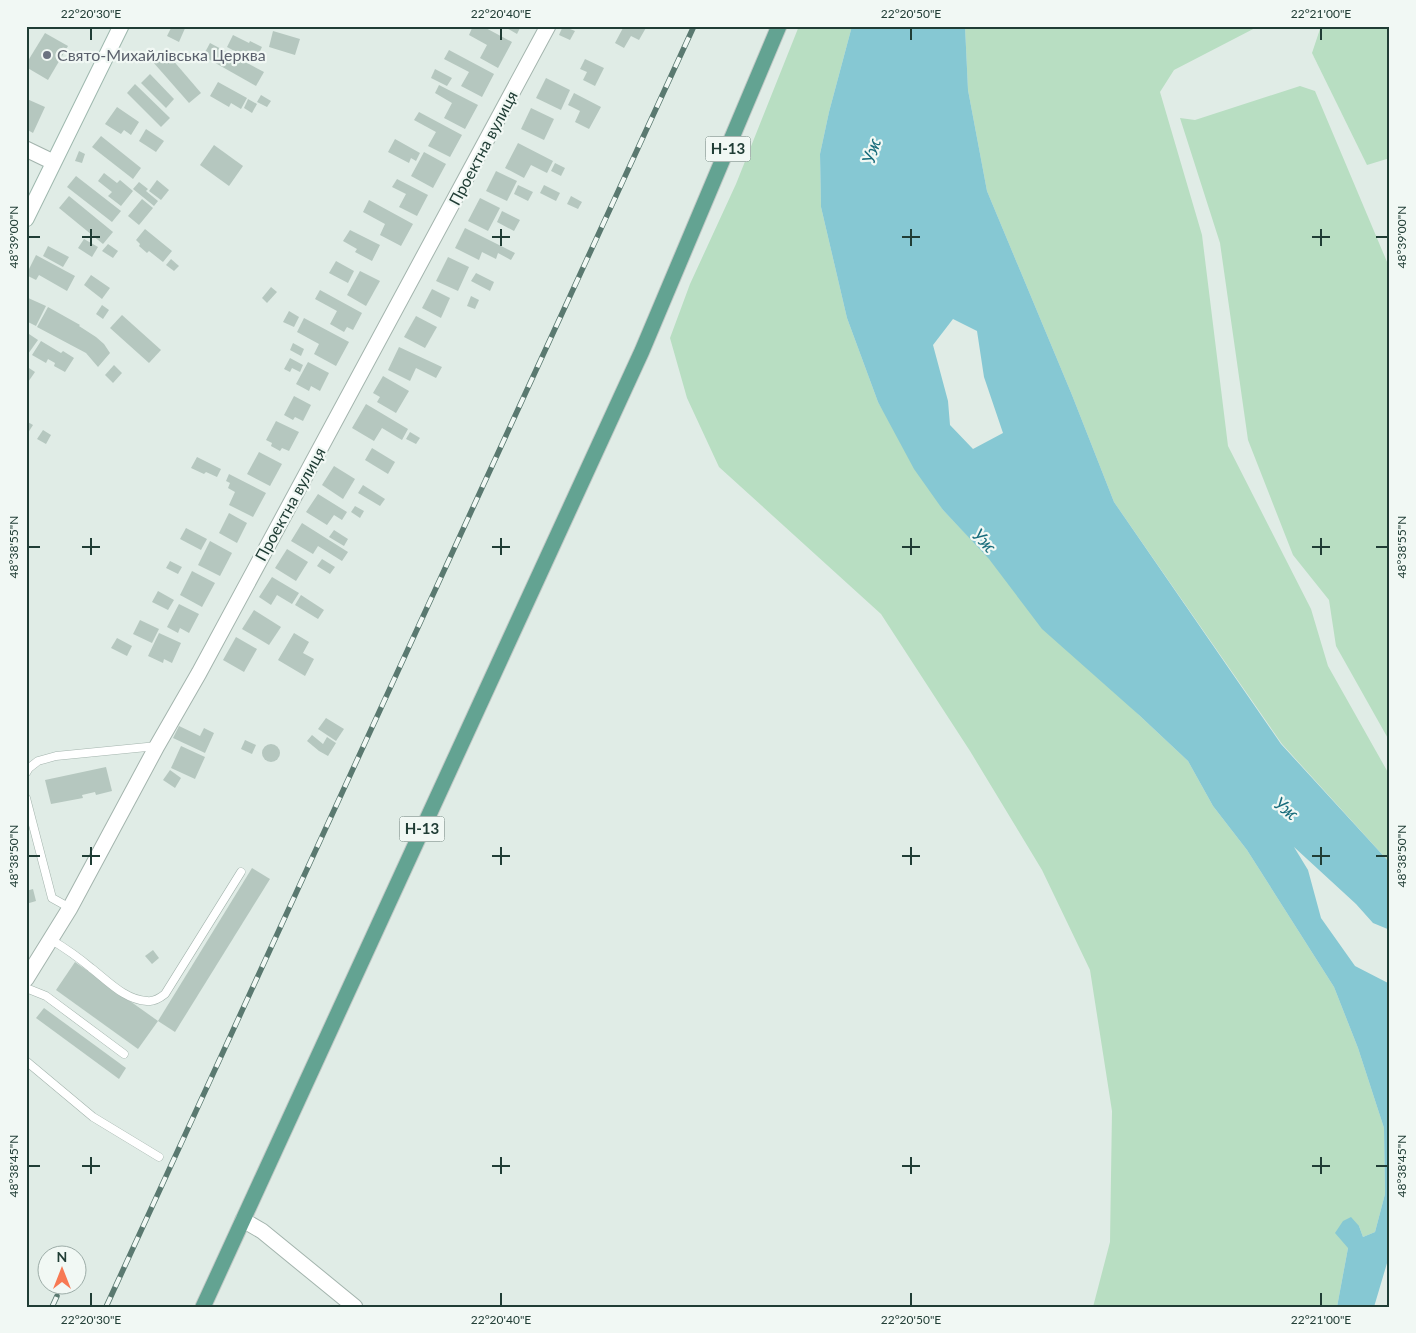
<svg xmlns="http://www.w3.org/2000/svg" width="1416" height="1333" font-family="Lato,sans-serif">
  <rect width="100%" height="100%" fill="#e0ece6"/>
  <g fill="#b8dec2">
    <polygon points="799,26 852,26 829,112 820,154 821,207 847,318 878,402 943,510 1139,715 1188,761 1213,806 1247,850 1334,987 1358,1048 1384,1128 1385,1194 1375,1232 1363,1237 1359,1226 1348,1248 1337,1307 1093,1307 1110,1242 1112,1111 1090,970 1042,870 970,751 881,614 719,467 687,398 670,338 690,284 736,184"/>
    <polygon points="965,26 1259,26 1174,70 1160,92 1202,235 1228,446 1311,609 1328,666 1390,776 1390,863 1282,744 1114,502 1072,395 987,191 968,90"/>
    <polygon points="1321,26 1390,26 1390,158 1367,165 1312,53"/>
    <polygon points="1300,86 1315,91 1390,269 1390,742 1336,646 1329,600 1293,555 1248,440 1220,243 1180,118 1195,120"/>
  </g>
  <path fill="#86c8d3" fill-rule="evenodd" d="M852,26H965L968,90L987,191L1072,395L1114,502L1281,744L1390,863V930L1373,923L1356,904L1294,847L1308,870L1321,918L1355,966L1388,983L1390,1000V1253L1374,1307H1337L1348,1248L1335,1233L1343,1221L1351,1217L1359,1226L1363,1237L1375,1232L1385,1194L1384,1128L1358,1048L1334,987L1247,850L1213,806L1188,761L1139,715L1042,629L989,559L943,510L914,469L878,402L847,318L821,207L820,154L829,112ZM953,319L977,331L984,377L1003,433L973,449L950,425L948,401L933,345Z"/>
  <g fill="#b5c7bf">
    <polygon points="172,26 186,26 179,42 167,36"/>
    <polygon points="473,26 482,26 512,42 498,68 480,58 487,45 469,35"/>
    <polygon points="503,26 521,26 517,34"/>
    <polygon points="563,26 575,31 570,40 559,35"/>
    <polygon points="624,26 647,26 639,40 631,36 624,48 615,43"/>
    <polygon points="273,31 300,39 295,55 269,47"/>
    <polygon points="45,33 68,46 48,80 26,67 26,64"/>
    <polygon points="233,35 249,43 250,41 262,47 256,59 243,52 242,55 227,47"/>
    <polygon points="210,43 264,72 256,86 203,56"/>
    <polygon points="449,50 494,74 482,97 461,86 469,72 444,59"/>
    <polygon points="165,51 201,93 189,103 153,62"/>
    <polygon points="585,59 604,68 595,86 583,80 587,72 580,69"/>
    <polygon points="435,69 452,78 447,86 431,78"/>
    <polygon points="150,74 174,99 166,108 141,83"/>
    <polygon points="546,78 570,90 561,110 536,98"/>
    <polygon points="218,82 247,98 241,109 231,103 229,107 210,96"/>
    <polygon points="135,84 170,118 161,127 127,93"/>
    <polygon points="439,85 478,105 465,129 444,118 452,103 435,93"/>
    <polygon points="574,93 601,107 589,129 575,122 580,111 568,105"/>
    <polygon points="261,95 271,101 267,107 257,102"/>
    <polygon points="27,99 45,107 33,133 26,129"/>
    <polygon points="248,99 257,104 252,113 244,108"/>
    <polygon points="117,107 139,122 131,135 124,130 121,134 105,124"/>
    <polygon points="531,108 554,119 544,140 521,129"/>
    <polygon points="419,112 462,135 450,157 428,146 436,132 414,120"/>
    <polygon points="146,129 164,141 156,152 139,141"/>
    <polygon points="101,136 141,168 133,179 92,147"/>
    <polygon points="395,139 420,153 416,161 411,158 409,163 388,152"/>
    <polygon points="518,143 553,161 547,173 531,165 524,178 505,168"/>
    <polygon points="214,145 243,166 229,186 200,165"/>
    <polygon points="79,151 85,154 82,163 75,161"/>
    <polygon points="424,152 446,164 433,188 411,176"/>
    <polygon points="555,163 565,168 561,176 551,171"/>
    <polygon points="496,171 517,181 507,201 486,191"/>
    <polygon points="104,173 117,183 120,180 133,191 121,206 108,196 112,192 98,181"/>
    <polygon points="76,176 121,211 112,222 67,187"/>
    <polygon points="397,179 428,195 417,216 399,207 406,194 392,187"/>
    <polygon points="157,180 169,190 161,200 149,191"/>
    <polygon points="139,182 148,189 146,191 158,201 154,206 133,189"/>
    <polygon points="518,185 533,192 528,201 514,194"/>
    <polygon points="544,185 560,193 556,201 540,193"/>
    <polygon points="69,196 113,232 103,244 59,208"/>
    <polygon points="571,196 582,202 578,209 567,204"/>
    <polygon points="480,198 500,208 488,231 468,221"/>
    <polygon points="142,199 153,208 139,225 128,216"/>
    <polygon points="369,200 413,224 401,246 380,235 385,224 363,212"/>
    <polygon points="502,211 520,220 514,231 497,222"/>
    <polygon points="465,228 515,253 511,260 498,253 496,259 482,252 479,260 455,248"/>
    <polygon points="145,229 172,251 163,262 149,251 147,253 139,246 140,244 136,240"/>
    <polygon points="350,230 380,245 372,261 355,252 357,249 343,241"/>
    <polygon points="84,239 98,247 92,257 78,248"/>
    <polygon points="108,244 118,251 113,258 102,251"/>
    <polygon points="48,246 69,257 63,267 43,256"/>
    <polygon points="36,255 75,276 67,291 39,275 36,280 26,275"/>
    <polygon points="448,257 469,267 458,291 436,281"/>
    <polygon points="171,259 179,266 174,271 166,265"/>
    <polygon points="336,261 354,271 348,283 329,273"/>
    <polygon points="360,271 380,281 366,306 347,295"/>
    <polygon points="476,273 494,282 490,291 471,281"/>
    <polygon points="91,275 110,288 102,299 84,285"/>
    <polygon points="271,287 277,292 267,303 262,298"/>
    <polygon points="432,289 450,298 441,318 422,308"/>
    <polygon points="320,290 362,313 353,330 347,327 344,332 330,324 337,311 315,299"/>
    <polygon points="471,296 479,300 475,309 467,306"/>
    <polygon points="26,297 46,306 36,326 26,321"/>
    <polygon points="102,305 109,310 103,319 96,314"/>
    <polygon points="48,307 80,325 79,326 96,337 104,344 110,353 98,367 86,353 37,327"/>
    <polygon points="289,311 299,317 294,327 283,322"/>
    <polygon points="122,315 161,350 149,363 110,328"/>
    <polygon points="416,316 437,327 425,348 404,337"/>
    <polygon points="304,318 349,342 336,366 314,354 319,344 297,332"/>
    <polygon points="26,332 38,340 28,354 26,353"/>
    <polygon points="41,341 61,353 63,351 74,358 65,372 54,366 55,363 48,359 46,363 32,355"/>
    <polygon points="293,343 304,349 301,356 290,350"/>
    <polygon points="399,347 442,367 436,378 416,368 410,381 388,370"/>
    <polygon points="290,358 303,365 300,372 292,368 290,372 284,369"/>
    <polygon points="308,362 329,373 320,391 311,386 309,391 296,384"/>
    <polygon points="114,365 122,373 113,383 105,375"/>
    <polygon points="26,366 35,372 26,385"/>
    <polygon points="383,376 409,391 396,413 377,402 380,397 373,393"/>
    <polygon points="294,396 311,405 303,421 295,417 293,420 284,415"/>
    <polygon points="366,404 408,429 402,440 382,428 374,441 352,428"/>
    <polygon points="26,421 33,425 26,436"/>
    <polygon points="276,421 299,432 289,451 282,448 280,451 271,446 272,443 266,440"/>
    <polygon points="43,430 51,435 46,444 37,439"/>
    <polygon points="410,432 420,438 416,444 406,439"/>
    <polygon points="372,448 395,462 388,474 365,460"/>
    <polygon points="259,452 282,464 270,486 247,474"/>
    <polygon points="197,457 221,469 217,477 206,472 204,474 191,468"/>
    <polygon points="334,466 355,479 343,499 322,485"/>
    <polygon points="229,474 266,493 253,517 229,505 235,492 228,488 230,483 226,481"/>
    <polygon points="363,485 385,499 380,506 358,493"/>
    <polygon points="318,494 347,512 342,520 334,515 327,525 306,512"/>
    <polygon points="355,506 364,511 360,518 351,512"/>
    <polygon points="229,513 247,523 237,543 219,533"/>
    <polygon points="302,523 348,552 342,561 318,546 313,554 291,541"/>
    <polygon points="186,528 207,539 201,550 180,539"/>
    <polygon points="334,530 348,539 344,546 329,537"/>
    <polygon points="210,541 232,553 220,576 198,565"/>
    <polygon points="287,549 308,562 296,581 275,568"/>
    <polygon points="322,559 335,567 330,574 317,566"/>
    <polygon points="170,561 182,567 178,574 166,568"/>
    <polygon points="192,571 215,583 202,607 180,595"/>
    <polygon points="272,577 299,593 292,604 277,595 271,605 259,597"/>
    <polygon points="158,591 174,600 168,610 152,602"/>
    <polygon points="301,595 324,610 318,619 295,605"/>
    <polygon points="179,604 199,614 189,633 180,628 178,633 167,627"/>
    <polygon points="254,610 281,627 269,645 242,629"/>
    <polygon points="140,620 159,629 152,643 133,634"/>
    <polygon points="159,633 181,643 172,663 164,659 163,663 148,656"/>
    <polygon points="294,633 309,642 303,653 314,659 305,676 278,660"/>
    <polygon points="236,637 257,649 244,672 223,660"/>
    <polygon points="117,638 132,646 127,656 111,648"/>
    <polygon points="326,718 344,729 336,741 318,729"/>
    <polygon points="179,726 200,736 204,728 214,733 205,753 173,738"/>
    <polygon points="312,735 323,744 327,737 336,743 328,756 319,751 307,741"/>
    <polygon points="245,740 256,745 252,754 241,749"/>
    <circle cx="271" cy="753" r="9"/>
    <polygon points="181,746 205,757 195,779 171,768"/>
    <polygon points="106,767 112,791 96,795 95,792 82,795 83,798 51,804 45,780"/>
    <polygon points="170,770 181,778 175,788 163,780"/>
    <polygon points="252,868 270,879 175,1032 158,1021"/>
    <polygon points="33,889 36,901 26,904 26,891"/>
    <polygon points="153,950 159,958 152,964 145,956"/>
    <polygon points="75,962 158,1021 138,1049 56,990"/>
    <polygon points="44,1008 126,1068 119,1079 36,1018"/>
  </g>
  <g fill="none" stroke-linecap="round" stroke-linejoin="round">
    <g stroke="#a3b4ad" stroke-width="9">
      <g id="lane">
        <polyline points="26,773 29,768 38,761 56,756 157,746"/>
        <polyline points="26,798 52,898 70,908"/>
        <path d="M50,939C65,948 78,957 91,968C108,981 125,1000 147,1001C154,1002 160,998 165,994L241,872"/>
        <polyline points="26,988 46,996 124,1054"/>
        <polyline points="26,1061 93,1117 159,1157"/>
      </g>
    </g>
    <g stroke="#a3b4ad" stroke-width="17">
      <g id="street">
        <polyline points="26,149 53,162"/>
        <polyline points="26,979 70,908 157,746 199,673 548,26"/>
        <polyline points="243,1220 262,1231 355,1307"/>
      </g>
    </g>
    <g stroke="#9eb8ae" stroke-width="17">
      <polyline id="secondary" points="26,219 121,26"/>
    </g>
    <g stroke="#c1c9c6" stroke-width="17">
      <polyline id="primary" points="203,1307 642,351 779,26"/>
    </g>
    <use href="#lane" stroke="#fff" stroke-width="8"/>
    <use href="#street" stroke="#fff" stroke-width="15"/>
    <use href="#secondary" stroke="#fff" stroke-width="15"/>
    <use href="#primary" stroke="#63a392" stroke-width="15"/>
    <g stroke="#5a7970" stroke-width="5.5">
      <g id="rail">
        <polyline points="52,1307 57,1296"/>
        <polyline points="106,1307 694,26"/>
      </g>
    </g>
    <use href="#rail" stroke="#f1f8f4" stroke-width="4" stroke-dasharray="11" stroke-linecap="butt"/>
  </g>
  <path fill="none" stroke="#203d35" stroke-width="2" d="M91,28V40M501,28V40M911,28V40M1321,28V40M91,229V246M501,229V246M911,229V246M1321,229V246M28,237H40M82,237H100M492,237H510M902,237H920M1312,237H1330M1376,237H1388M91,538V555M501,538V555M911,538V555M1321,538V555M28,547H40M82,547H100M492,547H510M902,547H920M1312,547H1330M1376,547H1388M91,847V865M501,847V865M911,847V865M1321,847V865M28,856H40M82,856H100M492,856H510M902,856H920M1312,856H1330M1376,856H1388M91,1157V1174M501,1157V1174M911,1157V1174M1321,1157V1174M28,1166H40M82,1166H100M492,1166H510M902,1166H920M1312,1166H1330M1376,1166H1388M91,1293V1306M501,1293V1306M911,1293V1306M1321,1293V1306"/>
  <circle fill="#6b7280" stroke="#f1f8f4" stroke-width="2" cx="47" cy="55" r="5"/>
  <g text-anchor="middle" stroke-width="4.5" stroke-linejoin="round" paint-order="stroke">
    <g fill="#f1f8f4" stroke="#5f756e" stroke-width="1">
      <rect x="705.5" y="136.5" width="45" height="25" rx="4"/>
      <rect x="399.5" y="816.5" width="45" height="25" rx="4"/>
    </g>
    <g font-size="15" font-weight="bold" fill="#203d35">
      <text x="728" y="154">Н-13</text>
      <text x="422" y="834">Н-13</text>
    </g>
    <g font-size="16" fill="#5b616d" stroke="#f1f8f4" text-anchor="start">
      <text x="57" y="61">Свято-Михайлівська Церква</text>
    </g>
    <g font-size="16" fill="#203d35" stroke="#f1f8f4">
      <text transform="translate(483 148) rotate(-62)" y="6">Проектна вулиця</text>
      <text transform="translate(290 504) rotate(-61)" y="6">Проектна вулиця</text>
    </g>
    <g font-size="18" font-style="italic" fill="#186c7b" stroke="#f1f8f4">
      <text transform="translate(872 151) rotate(-73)" y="6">Уж</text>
      <text transform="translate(984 541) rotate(47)" y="6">Уж</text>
      <text transform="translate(1286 809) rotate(38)" y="6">Уж</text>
    </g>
  </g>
  <rect width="1416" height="1333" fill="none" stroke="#f1f8f4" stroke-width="55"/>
  <g transform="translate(62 1270)"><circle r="24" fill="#f1f8f4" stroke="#9dada8"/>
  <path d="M0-4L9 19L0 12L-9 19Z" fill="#f77953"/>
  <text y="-8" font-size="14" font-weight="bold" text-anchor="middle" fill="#203d35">N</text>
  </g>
  <rect x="28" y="28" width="1360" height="1278" fill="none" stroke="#203d35" stroke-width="2"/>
  <g font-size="12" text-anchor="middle" fill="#203d35">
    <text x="91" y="18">22°20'30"E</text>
    <text x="501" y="18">22°20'40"E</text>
    <text x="911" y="18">22°20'50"E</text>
    <text x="1321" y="18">22°21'00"E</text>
    <text transform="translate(14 237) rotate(-90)" y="4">48°39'00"N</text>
    <text transform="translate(1402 237) rotate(-90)" y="4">48°39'00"N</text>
    <text transform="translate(14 547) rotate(-90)" y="4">48°38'55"N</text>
    <text transform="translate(1402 547) rotate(-90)" y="4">48°38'55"N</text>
    <text transform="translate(14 856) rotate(-90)" y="4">48°38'50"N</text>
    <text transform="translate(1402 856) rotate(-90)" y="4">48°38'50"N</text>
    <text transform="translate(14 1166) rotate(-90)" y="4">48°38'45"N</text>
    <text transform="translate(1402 1166) rotate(-90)" y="4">48°38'45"N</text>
    <text x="91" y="1324">22°20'30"E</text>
    <text x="501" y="1324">22°20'40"E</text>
    <text x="911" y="1324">22°20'50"E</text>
    <text x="1321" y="1324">22°21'00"E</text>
  </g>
</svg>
